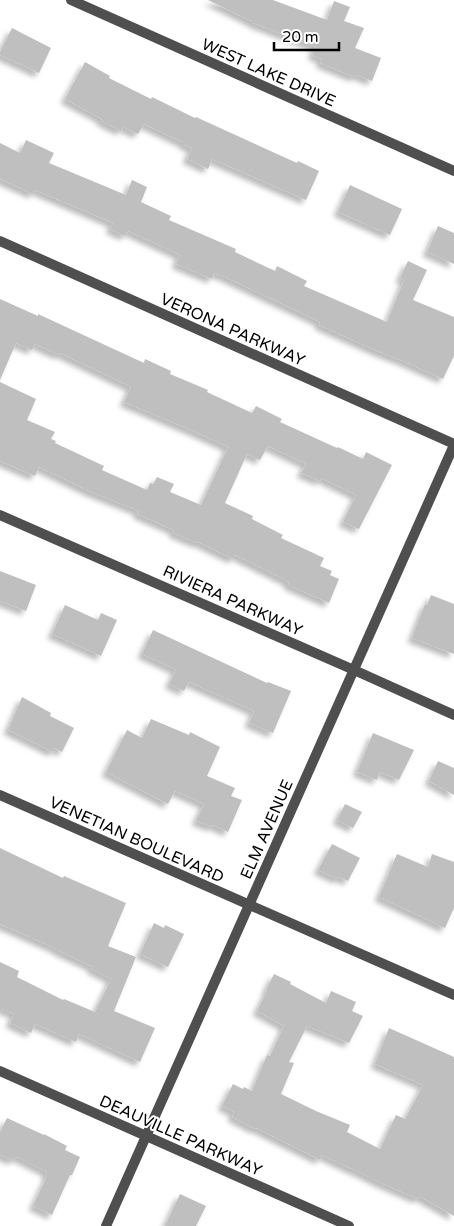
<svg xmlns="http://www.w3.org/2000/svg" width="454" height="1226" font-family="'Varela Round',sans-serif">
  <defs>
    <filter id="shadow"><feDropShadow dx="-4.5" dy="4.5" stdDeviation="2.5" flood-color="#0004"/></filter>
  </defs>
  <rect width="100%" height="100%" fill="#fff"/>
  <g fill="#bfbfbf" filter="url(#shadow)">
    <polygon points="208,0 273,0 327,20 334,1 350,7 344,21 364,28 355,48 381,58 372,81 357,75 354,77 320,63 322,59 312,55 316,47 253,23 253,22"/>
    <polygon points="12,28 51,48 39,73 0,55 0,52"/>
    <polygon points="85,62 110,76 109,78 151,99 152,97 195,118 196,117 297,163 298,161 319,171 306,200 212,159 208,169 187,159 192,148 184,145 184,143 144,124 138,134 123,127 121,131 101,121 102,119 65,99"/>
    <polygon points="26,140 54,153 49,163 126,195 132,180 147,187 141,202 171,216 169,220 236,249 235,252 275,271 277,266 307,281 304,286 387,322 404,280 400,278 408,261 427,270 413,300 454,317 454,356 443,379 403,361 377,351 319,325 320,322 225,277 214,273 212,279 176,264 180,255 128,231 125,236 110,229 113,223 35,190 33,194 0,179 0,143 20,153"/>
    <polygon points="350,185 402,209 390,235 338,212"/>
    <polygon points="438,226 454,233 454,264 427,252"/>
    <polygon points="0,299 38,316 38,314 144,363 145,359 171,371 170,374 208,390 207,392 252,413 256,406 282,419 280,422 337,448 338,447 363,459 366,452 392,465 359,529 343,522 356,495 321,478 320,481 301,473 306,464 268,446 260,460 247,454 225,503 253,516 252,519 283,535 281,538 324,558 320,566 332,571 330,575 339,579 329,603 288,585 289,582 235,555 233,559 198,542 197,543 173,533 174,530 137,514 139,511 91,492 39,467 35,476 0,461 0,382 36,399 27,420 55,432 51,439 56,441 55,443 104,466 102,470 147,490 150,483 153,484 157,477 174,484 170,492 201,505 228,447 193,431 124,402 131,387 60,353 59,355 35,344 32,350 16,343 0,380"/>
    <polygon points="0,571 36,585 26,611 0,601"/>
    <polygon points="431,595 454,604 454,654 412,638 425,604 427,605"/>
    <polygon points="65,605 98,620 101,613 117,620 101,656 52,634"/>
    <polygon points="153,630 267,683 268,682 291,691 273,733 249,723 254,711 189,682 184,691 169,684 176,670 142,654"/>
    <polygon points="22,697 51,713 50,716 74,728 62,752 55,748 53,752 8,730"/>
    <polygon points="151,719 189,735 190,732 220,747 207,776 235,788 231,796 242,800 228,832 213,825 212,827 196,821 204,804 175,791 168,804 106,772 127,730 142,738"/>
    <polygon points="373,733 414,750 399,780 380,772 377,780 357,772"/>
    <polygon points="438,761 454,768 454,795 429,781"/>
    <polygon points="345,804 362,812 353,828 337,820"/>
    <polygon points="332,844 360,858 348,881 339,877 337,879 318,870"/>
    <polygon points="0,848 63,878 64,876 126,903 108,946 136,957 114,1011 155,1028 140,1062 79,1034 76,1042 35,1024 31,1033 10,1023 14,1014 2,1009 0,1014 0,962 19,971 17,977 63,1000 64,999 95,1012 111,979 91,969 93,967 57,950 57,949 0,924"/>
    <polygon points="397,854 428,867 432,854 454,862 454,908 445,928 379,897"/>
    <polygon points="154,923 164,928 165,925 184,934 168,967 140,954"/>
    <polygon points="274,974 291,982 290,984 326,1003 331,991 356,1002 352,1011 363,1016 349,1043 307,1026 289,1062 294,1063 281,1094 316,1111 350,1125 347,1132 380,1149 396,1115 405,1119 423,1085 375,1064 389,1028 454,1057 454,1216 419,1196 418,1199 381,1183 357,1171 356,1171 322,1155 320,1160 256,1128 255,1129 232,1117 234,1112 222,1106 233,1084 243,1089 244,1087 252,1091 267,1055 270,1056 284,1026 257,1011 267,991 266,990"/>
    <polygon points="7,1118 44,1135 44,1134 67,1146 65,1150 80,1157 72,1175 70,1175 52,1215 33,1206 47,1176 46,1175 47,1172 17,1157 12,1160 0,1155 0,1132"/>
    <polygon points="180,1194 206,1206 196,1226 165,1226"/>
  </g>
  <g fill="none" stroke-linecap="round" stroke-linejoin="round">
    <g stroke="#4f4f4f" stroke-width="10">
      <polyline points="71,0 454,171"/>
      <polyline points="0,241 454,444"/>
      <polyline points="0,515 354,670 454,715"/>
      <polyline points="0,795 454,995"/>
      <polyline points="0,1071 349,1226"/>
      <polyline points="106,1226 454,445"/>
    </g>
  </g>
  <g text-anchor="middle" stroke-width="4" stroke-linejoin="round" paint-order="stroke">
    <g font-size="16" fill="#000" stroke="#fff">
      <text transform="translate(269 72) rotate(24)" y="6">WEST LAKE DRIVE</text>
      <text transform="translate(233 329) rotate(24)" y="6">VERONA PARKWAY</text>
      <text transform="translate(233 600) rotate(24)" y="6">RIVIERA PARKWAY</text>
      <text transform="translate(266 829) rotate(-66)" y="6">ELM AVENUE</text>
      <text transform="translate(137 839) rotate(24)" y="6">VENETIAN BOULEVARD</text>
      <text transform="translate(181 1135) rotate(24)" y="6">DEAUVILLE PARKWAY</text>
    </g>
  </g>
  <path d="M274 42v8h65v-8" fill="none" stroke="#000000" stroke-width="2.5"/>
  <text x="282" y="42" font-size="15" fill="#000000" stroke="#ffffff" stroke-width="4" paint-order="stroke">20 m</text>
</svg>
